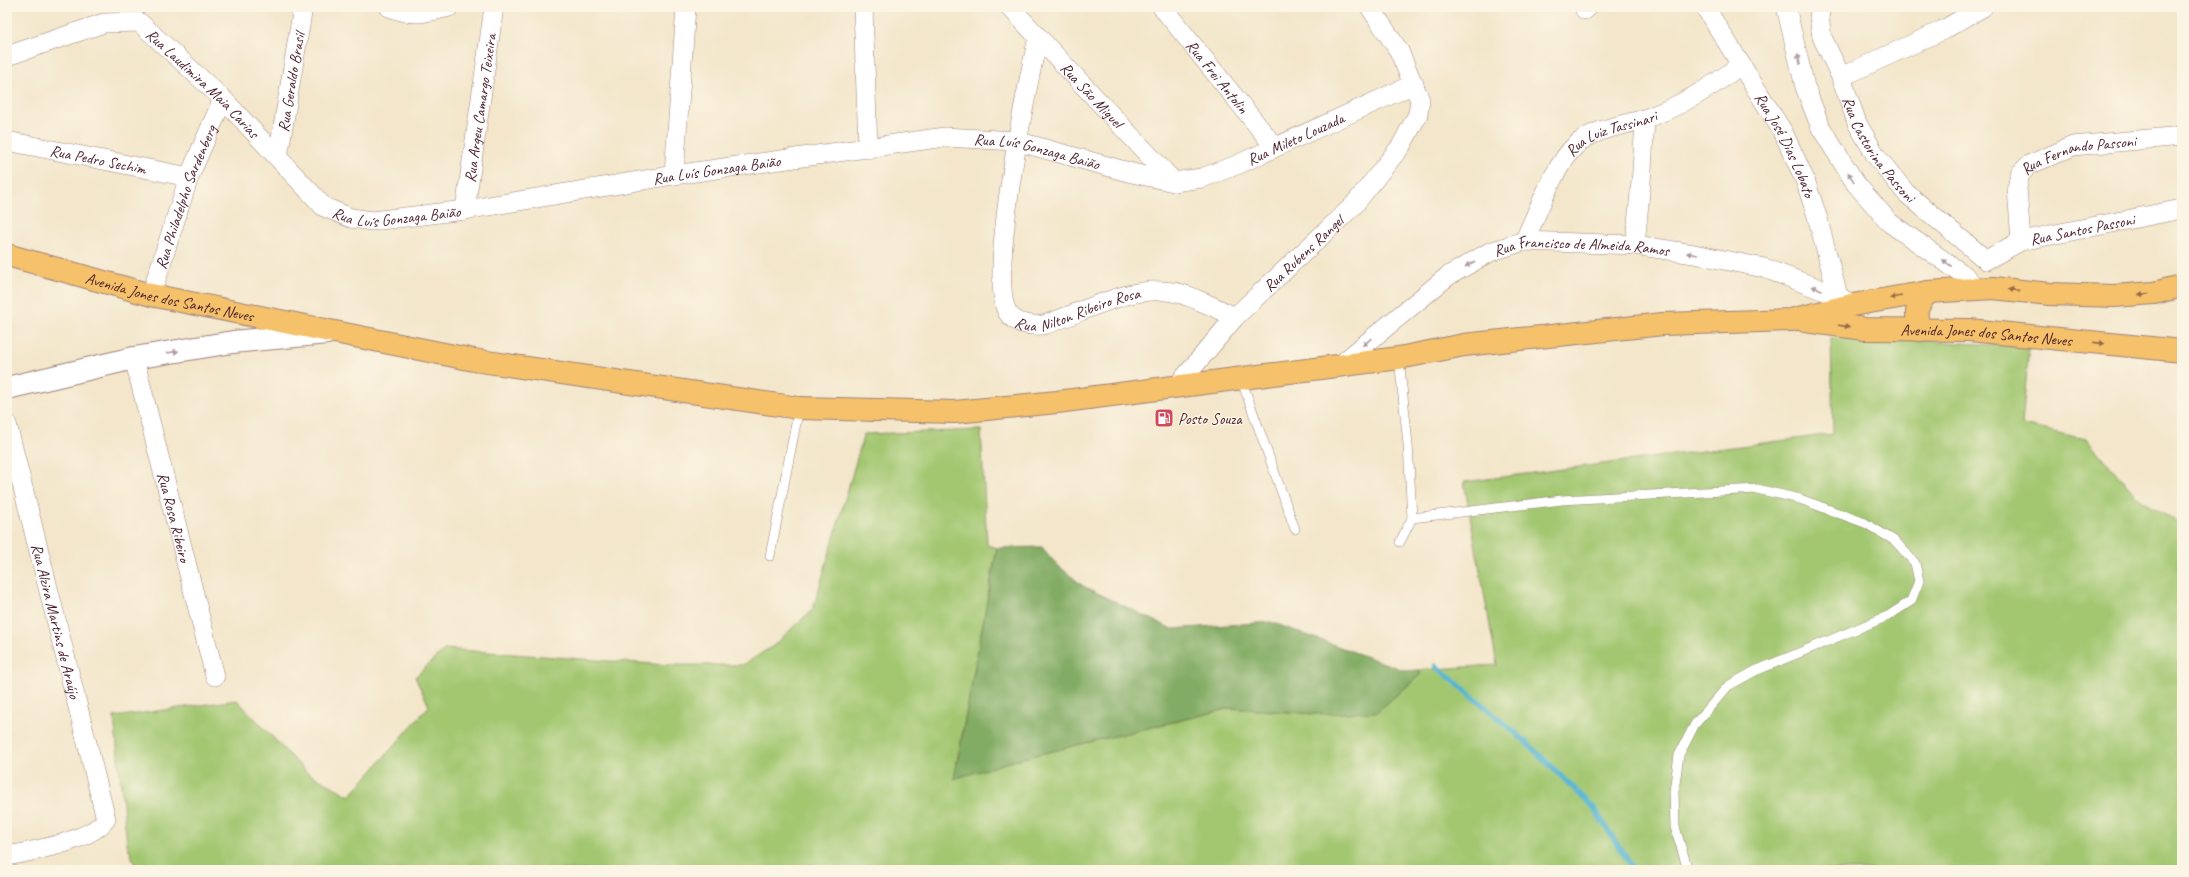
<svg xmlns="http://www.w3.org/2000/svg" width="2189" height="877" font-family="Caveat,sans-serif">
  <rect width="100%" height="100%" fill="#fcf5e5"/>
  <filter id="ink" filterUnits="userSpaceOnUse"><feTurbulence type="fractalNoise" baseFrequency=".025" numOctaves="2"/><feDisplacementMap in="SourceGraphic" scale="8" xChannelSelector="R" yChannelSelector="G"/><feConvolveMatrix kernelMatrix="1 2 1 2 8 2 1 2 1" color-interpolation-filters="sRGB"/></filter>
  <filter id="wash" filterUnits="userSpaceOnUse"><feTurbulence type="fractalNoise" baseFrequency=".012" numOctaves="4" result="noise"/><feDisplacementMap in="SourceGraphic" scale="16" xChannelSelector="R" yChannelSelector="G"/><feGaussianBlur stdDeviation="0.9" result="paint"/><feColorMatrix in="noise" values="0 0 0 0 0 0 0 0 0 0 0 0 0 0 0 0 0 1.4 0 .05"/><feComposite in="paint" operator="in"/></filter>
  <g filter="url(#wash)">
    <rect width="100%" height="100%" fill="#f3e6ca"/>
    <polygon fill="#a3c771" stroke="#76734e" points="1831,338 1911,340 2029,347 2022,425 2086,439 2140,500 2182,525 2182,870 137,870 127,844 114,717 237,700 306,772 350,796 429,706 415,677 445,649 666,665 743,665 773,646 813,609 864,434 981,430 987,545 997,548 954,778 1019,759 1231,708 1315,714 1420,675 1419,670 1497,665 1464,482 1833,434"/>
    <polygon fill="#82ac63" stroke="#666647" points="1042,547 1055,563 1083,586 1172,629 1271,622 1406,671 1419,670 1420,675 1377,712 1315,714 1231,708 1019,759 954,779 997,548"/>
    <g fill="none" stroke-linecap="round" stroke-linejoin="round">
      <polyline stroke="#52b4d1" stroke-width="5.5" points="1436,666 1523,739 1593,807 1634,870"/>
    </g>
  </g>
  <g filter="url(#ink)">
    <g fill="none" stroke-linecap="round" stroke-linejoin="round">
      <g stroke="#9e827a" stroke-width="10">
        <g id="service">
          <polyline points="1399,358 1408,444 1412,518 1400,542"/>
          <polyline points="1241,379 1295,529"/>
          <polyline points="1412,518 1562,500 1757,489 1800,499 1865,523 1895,541 1915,563 1919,581 1911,601 1888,616 1755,671 1728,686 1695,724 1679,755 1674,791 1675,827 1688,870"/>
          <polyline points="770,556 799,408"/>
        </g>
      </g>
      <g stroke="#9e827a" stroke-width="20">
        <g id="minor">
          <path d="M389,7C414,17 424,13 449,7"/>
          <polyline points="863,7 868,149"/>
          <path id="s1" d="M1010,7L1174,182"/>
          <path id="s2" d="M1162,7L1274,146"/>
          <path id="s3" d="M1705,7L1783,132L1805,180L1817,216L1838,296"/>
          <polyline points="1786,7 1805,87 1821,128 1856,184 1890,223 1964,275 1976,288"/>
          <path id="s4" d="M1821,7L1819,17L1822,37L1841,77L1857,123L1876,156L1906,193L1986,260"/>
          <polyline points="1585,10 1588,7"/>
          <path id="s5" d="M1038,37C1028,83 986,280 1008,313C1015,324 1031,326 1043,325C1083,313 1131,284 1173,292C1192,295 1217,309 1235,317"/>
          <path id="s6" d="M7,56L104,23L139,22L223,99L324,207L351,218L372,221L465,210L674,175L945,137L1016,141L1132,173L1174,182L1202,178L1239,164L1414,84"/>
          <polyline points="1841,77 1943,30 1983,7"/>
          <path id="s7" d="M7,141L189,177"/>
          <path id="s8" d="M278,157L303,7"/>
          <polyline points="674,175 686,7"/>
          <path id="s9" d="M465,210L494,7"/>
          <path id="s10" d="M1524,241C1538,213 1554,165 1576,145C1595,128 1622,126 1644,119C1679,107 1711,88 1740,65"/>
          <path id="s11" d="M2021,241L2017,188L2020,174L2029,165L2073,146L2182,136"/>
          <polyline points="1635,245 1642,171 1645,119"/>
          <path id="s12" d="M1986,260L2021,241L2182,209"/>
          <path id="s13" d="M151,295L189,177L223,99"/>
          <path id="s14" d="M134,358L215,676"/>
          <path id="s15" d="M1340,365L1448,276L1490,252L1524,241L1635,245L1694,254L1764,268L1838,296L1852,305"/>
          <path id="s16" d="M1178,385L1235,317L1354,205L1401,146L1418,114L1420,100L1399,51L1370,7"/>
          <path id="s17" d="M7,424L106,819C92,841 32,851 7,856"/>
        </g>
      </g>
      <g stroke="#9e827a" stroke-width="24">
        <polyline id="tertiary" points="7,388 134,358 233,342 327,333"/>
      </g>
      <g stroke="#9e827a" stroke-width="24">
        <g id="trunk">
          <path id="s18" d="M7,255L151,295L474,360L799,408L955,412L1057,402L1399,358L1464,345L1663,324L1791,320L1852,305L1928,292L1993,288L2050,294L2114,296L2154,293L2182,286"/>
          <path id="s19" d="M1805,321L1865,329L1969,330L2182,351"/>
          <path d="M1920,330C1914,311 1916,307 1928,292"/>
        </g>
      </g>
      <use href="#service" stroke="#fff" stroke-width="9"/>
      <use href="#minor" stroke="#fff" stroke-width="19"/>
      <use href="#tertiary" stroke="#fff" stroke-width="22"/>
      <use href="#trunk" stroke="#f5c16b" stroke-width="22"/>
    </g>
    <defs><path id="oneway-solid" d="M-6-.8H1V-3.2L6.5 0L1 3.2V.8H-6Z"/></defs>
    <g fill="#ae9aa0">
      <use href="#oneway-solid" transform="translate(1799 59) rotate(-103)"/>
      <use href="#oneway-solid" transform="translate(1851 177) rotate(-122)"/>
      <use href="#oneway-solid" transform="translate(1692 254) rotate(-170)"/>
      <use href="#oneway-solid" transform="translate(1947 263) rotate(-143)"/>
      <use href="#oneway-solid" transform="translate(1470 264) rotate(151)"/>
      <use href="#oneway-solid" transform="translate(1817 288) rotate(-159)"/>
      <use href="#oneway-solid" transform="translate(1367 342) rotate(140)"/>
      <use href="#oneway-solid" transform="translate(173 352) rotate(-9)"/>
    </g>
    <g fill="#976848">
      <use href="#oneway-solid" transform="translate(2014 290) rotate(-174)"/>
      <use href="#oneway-solid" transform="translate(2144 294) rotate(175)"/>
      <use href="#oneway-solid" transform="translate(1896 297) rotate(170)"/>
      <use href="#oneway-solid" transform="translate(1844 326) rotate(7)"/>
      <use href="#oneway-solid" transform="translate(2099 343) rotate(6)"/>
    </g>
  </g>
  <defs>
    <g id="fuel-square" transform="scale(1)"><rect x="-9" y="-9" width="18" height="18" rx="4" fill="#d1495b" stroke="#fcf5e5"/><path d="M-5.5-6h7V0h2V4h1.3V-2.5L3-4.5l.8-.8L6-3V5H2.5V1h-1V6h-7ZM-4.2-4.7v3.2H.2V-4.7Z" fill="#fff"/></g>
  </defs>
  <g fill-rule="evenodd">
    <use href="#fuel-square" x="1164" y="418"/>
  </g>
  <g text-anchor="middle" stroke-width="3" stroke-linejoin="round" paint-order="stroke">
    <g font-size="16" fill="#4a1f2b" stroke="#fcf5e5">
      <text dy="6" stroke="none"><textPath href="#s2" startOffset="89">Rua Frei Antolin</textPath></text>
      <text dy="6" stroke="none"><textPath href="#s8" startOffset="76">Rua Geraldo Brasil</textPath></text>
      <text dy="6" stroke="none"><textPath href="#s6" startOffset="226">Rua Laudimira Maia Carias</textPath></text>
      <text dy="6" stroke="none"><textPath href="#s1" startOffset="120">Rua São Miguel</textPath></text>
      <text dy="6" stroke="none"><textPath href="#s9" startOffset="103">Rua Argeu Camargo Teixeira</textPath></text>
      <text dy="6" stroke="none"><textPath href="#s10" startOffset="147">Rua Luiz Tassinari</textPath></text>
      <text dy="6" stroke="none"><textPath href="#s6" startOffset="1393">Rua Mileto Louzada</textPath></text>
      <text dy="6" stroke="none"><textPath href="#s3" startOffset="160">Rua José Dias Lobato</textPath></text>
      <text dy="6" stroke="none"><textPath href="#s4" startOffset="157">Rua Castorina Passoni</textPath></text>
      <text dy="6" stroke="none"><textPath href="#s6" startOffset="1122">Rua Luís Gonzaga Baião</textPath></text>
      <text dy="6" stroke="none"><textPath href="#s7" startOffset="93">Rua Pedro Sechim</textPath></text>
      <text dy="6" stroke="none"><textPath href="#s11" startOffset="131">Rua Fernando Passoni</textPath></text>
      <text dy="6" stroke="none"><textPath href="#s6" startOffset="798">Rua Luís Gonzaga Baião</textPath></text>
      <text dy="6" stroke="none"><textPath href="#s13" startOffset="104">Rua Philadelpho Sardenberg</textPath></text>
      <text dy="6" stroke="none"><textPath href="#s6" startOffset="474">Rua Luís Gonzaga Baião</textPath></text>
      <text dy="6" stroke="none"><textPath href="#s12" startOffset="102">Rua Santos Passoni</textPath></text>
      <text dy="6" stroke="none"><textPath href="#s16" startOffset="182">Rua Rubens Rangel</textPath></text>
      <text dy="6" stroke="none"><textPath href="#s15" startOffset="281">Rua Francisco de Almeida Ramos</textPath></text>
      <text dy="6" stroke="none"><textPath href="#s18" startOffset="168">Avenida Jones dos Santos Neves</textPath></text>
      <text dy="6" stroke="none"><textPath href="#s5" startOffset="356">Rua Nilton Ribeiro Rosa</textPath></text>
      <text dy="6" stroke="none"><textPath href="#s19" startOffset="182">Avenida Jones dos Santos Neves</textPath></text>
      <text dy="6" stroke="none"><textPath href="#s14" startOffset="164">Rua Rosa Ribeiro</textPath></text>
      <text dy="6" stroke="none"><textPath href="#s17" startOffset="203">Rua Alzira Martins de Araújo</textPath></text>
    </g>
    <g font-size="16" fill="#4a1f2b" stroke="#fcf5e5" text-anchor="start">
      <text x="1178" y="424">Posto Souza</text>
    </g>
  </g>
  <rect width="2189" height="877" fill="none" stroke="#fcf5e5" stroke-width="24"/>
</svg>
